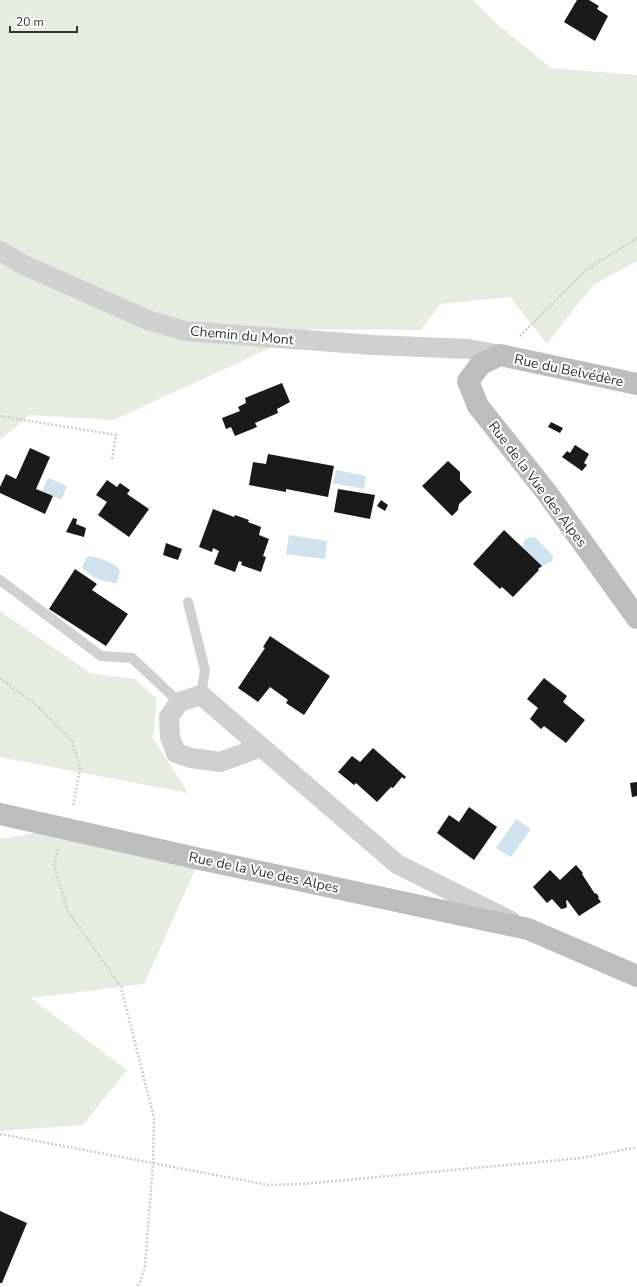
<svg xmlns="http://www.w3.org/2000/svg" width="637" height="1287" font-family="'Nunito Sans',sans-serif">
  <rect width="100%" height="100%" fill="#fff"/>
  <g fill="#e6ecdf">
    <polygon points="0,0 473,0 497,24 551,68 637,75 637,261 593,285 547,344 510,297 440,304 421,330 311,329 114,420 30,415 0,440"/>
    <polygon points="0,611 90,673 135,679 157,699 153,738 188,793 0,757"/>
    <polygon points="65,828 200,859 144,984 31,998 127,1070 83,1125 0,1131 0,839"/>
  </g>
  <g fill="#cfe2ee">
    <polygon points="336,470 366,476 364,489 333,483"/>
    <polygon points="48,478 67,486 61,500 42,491"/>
    <polygon points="289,535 327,541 325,559 286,554"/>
    <polygon points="530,537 536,538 553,556 552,561 542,566 524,549 523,546 524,540"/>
    <path d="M89,556C100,558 112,561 120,570L117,583C105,582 90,578 82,567L87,557Z"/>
    <polygon points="516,819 531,829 511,857 496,848"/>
  </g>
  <g fill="#1a1a1a">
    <polygon points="577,0 589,0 599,6 597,9 608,16 595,41 564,22"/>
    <polygon points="282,383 290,402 277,409 278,413 255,423 257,427 235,436 231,427 226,429 222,418 240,411 238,407 246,403 245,398"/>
    <polygon points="551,422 563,428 560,433 548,427"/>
    <polygon points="575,445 589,454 584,463 587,465 582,471 562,457 567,451 570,453"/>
    <polygon points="30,448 50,457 36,489 53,496 45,514 0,493 0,487 6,474 16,479"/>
    <polygon points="268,454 334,466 328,497 286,489 286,492 249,485 253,462 266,464"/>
    <polygon points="448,461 460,472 460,480 472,492 459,504 458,510 452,516 422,486"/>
    <polygon points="107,480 117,487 120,483 130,490 127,494 149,509 129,537 98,515 107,502 96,495"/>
    <polygon points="338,489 375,495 370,519 334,512"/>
    <polygon points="381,500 388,505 385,511 377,506"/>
    <polygon points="213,509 234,517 235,515 249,520 248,522 261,527 259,535 269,539 263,556 266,557 261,572 241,565 242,562 239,561 235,572 214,564 219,551 213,548 212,552 199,547"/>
    <polygon points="73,518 77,519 76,524 86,528 84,537 66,532"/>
    <polygon points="504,530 542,566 538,569 539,570 513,597 502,587 500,589 473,564"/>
    <polygon points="166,543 182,549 178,560 163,555"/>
    <polygon points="75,569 97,584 92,590 128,614 106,646 49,609"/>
    <polygon points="270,636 330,676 304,715 286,703 288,700 270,687 258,702 238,688 265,648 263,647"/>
    <polygon points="544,678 567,696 563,702 585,720 566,743 544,726 541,729 530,719 538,708 527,699"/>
    <polygon points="373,748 406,777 404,779 402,777 393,788 391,787 377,802 356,783 354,785 338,772 352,756 360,762"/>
    <polygon points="637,782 637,796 632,797 630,783"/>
    <polygon points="469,807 497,827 474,860 437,833 449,815 459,822"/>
    <polygon points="576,865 583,873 582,874 595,894 596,893 599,897 598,898 601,902 579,916 567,900 566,901 567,906 566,908 561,909 552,899 547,903 533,887 550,870 560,880"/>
    <polygon points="0,1211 27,1223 2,1283 0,1283"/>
  </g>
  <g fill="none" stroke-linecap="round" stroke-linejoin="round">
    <g stroke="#cdcdcd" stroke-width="2.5" stroke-dasharray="2 2" stroke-linecap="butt">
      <polyline points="520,336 586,270 637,238"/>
      <polyline points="0,416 116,435 112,460"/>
      <polyline points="0,678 38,707 72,741 80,768 73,807"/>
      <polyline points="58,849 54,865 68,911 121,987 154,1118 153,1163 145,1267 140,1282 136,1287"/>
      <polyline points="0,1134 268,1185 302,1184 582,1158 637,1147"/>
    </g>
    <g stroke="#d0d0d0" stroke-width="10">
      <polyline points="0,580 101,656 132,658 179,702"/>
      <polyline points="188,602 205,670 201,695"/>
    </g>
    <g stroke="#d0d0d0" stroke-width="20">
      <polyline points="0,251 24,265 150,321 185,331 373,345 469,349 500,355"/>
      <polyline points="261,747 220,762 191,758 176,753 170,737 169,717 179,702 201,695 397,864 511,921"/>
    </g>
    <g stroke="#bdbdbd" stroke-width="22">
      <polyline points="637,384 500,355 481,364 468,381 478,406 547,493 637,618"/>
      <polyline points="0,814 200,859 528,929 637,976"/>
    </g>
  </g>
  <g text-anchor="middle" stroke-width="4" stroke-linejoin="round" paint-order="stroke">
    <g font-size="14" fill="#333" stroke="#fff">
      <text transform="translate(242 335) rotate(5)" y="5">Chemin du Mont</text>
      <text transform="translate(569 370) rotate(12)" y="5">Rue du Belvédère</text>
      <text transform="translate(538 484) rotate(53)" y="5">Rue de la Vue des Alpes</text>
      <text transform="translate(264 872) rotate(12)" y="5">Rue de la Vue des Alpes</text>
    </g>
  </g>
  <path d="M10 26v6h67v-6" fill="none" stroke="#333333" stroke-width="2"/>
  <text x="16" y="26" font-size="12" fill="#333333" stroke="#ffffff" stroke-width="3" paint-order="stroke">20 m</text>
</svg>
